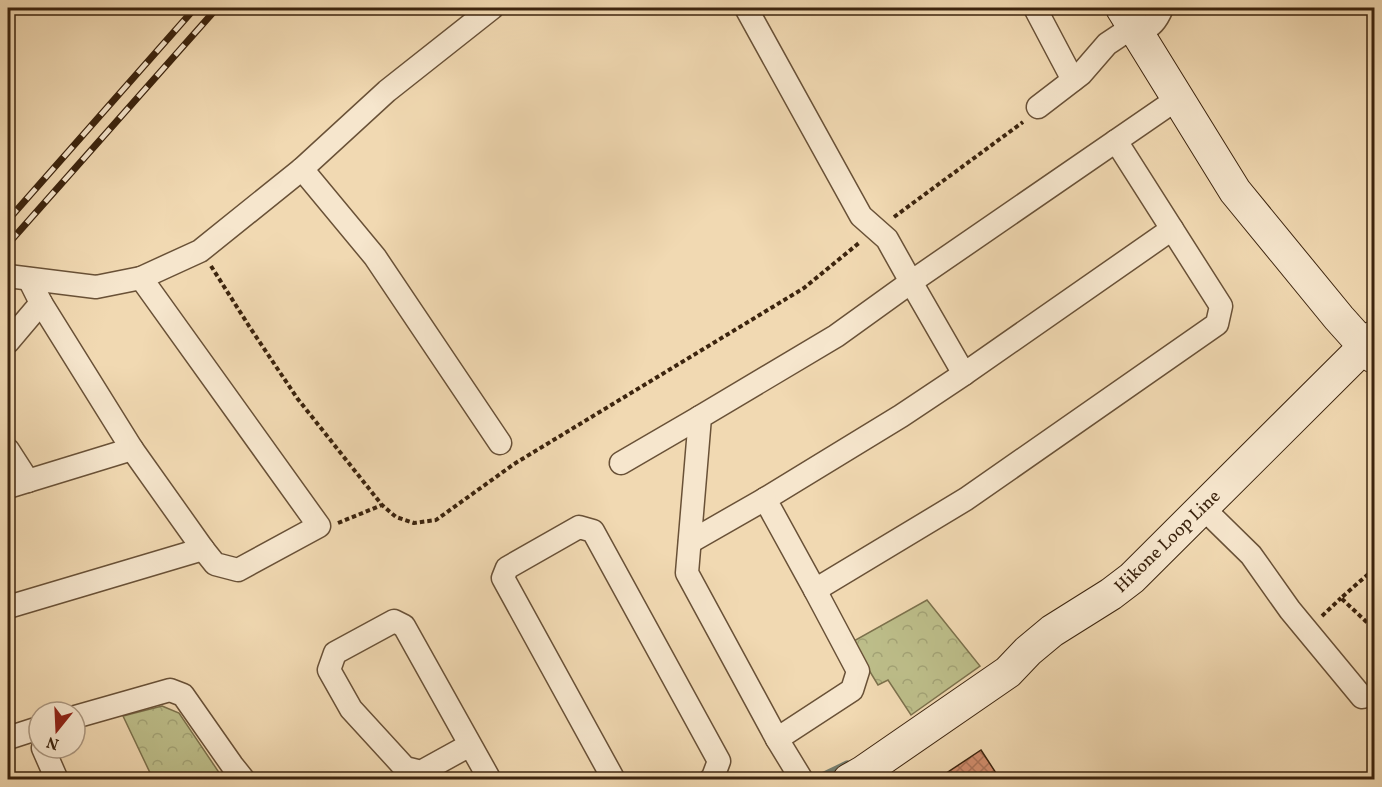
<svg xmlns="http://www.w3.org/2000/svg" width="1382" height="787" font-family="Vollkorn,serif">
  <defs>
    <pattern id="forest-crowns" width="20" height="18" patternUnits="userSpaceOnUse" patternTransform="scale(1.5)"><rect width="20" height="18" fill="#bdbe8a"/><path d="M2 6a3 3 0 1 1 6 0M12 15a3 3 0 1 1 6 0" fill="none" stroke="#a3a376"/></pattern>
    <pattern id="building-cross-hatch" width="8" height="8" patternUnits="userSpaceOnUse" patternTransform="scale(1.5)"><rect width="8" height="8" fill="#d38e6e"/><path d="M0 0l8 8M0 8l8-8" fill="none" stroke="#ac7459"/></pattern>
  </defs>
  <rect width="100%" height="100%" fill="#f1d9b2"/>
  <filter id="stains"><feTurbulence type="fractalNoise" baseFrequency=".00333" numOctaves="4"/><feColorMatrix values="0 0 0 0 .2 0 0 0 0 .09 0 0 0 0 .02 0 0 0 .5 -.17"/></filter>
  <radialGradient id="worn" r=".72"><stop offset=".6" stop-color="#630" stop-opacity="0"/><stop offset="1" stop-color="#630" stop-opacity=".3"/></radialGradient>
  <g fill="url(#forest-crowns)" stroke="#7c714c" stroke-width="1.5">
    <polygon points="927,600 980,666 911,715 888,680 878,685 852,642"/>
    <polygon points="162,706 179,713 222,777 218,780 153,779 123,716"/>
  </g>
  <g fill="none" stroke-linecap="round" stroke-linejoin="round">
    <polyline stroke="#757e6f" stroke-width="7" points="818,778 847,764"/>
  </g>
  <polygon fill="url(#building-cross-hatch)" stroke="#3c240e" stroke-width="1.5" points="981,750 998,776 993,780 939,780 939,778"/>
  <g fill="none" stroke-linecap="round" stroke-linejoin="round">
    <g stroke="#695137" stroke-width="25">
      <g id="street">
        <polyline points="746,8 861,216 887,239 911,282 1177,99"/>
        <polyline points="1035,8 1073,80"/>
        <path d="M1139,34C1152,25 1156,22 1162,8"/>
        <polyline points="1038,107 1081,74 1107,44 1134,26"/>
        <polyline points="302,169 375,257 500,443"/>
        <polyline points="8,276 96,287 141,278 200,251 302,169 387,91 492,8"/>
        <polyline points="29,279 41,303 132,449 203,549 215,564 238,570 319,526 141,278"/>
        <polyline points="8,342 41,303"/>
        <polyline points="964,374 901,416 765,499 815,590 966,499 1217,324 1221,306 1116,141"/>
        <polyline points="8,450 28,481"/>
        <polyline points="621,463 700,417"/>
        <polyline points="8,487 132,449"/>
        <polyline points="1202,507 1251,555 1290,610 1362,697"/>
        <polyline points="690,542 765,499"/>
        <polyline points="8,607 203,549"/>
        <polyline points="75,717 170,690 183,695 232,765 244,780"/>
        <polyline points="8,738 39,728"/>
        <polyline points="777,739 852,690 858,671 815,590"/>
        <polyline points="470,745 421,772 405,768 351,709 329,670 335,653 394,621 404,626 490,780"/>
        <polyline points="43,748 57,780"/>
        <polyline points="614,780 503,578 507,568 579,527 593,531 719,761 713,777 710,780"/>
        <polyline points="802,780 777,739 687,573 700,417 836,336 911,282 964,374 1172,229"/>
      </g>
    </g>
    <g stroke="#3c240e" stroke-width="34">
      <g id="secondary">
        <polyline points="1122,8 1235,191 1339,318 1374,357"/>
        <polyline points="849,780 863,772 1008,672 1028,651 1052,631 1111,594 1132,578 1374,337"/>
      </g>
    </g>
    <g stroke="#3c240e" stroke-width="4" stroke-dasharray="4.5 3" stroke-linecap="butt">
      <polyline points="894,217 1023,122"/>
      <polyline points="211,266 249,326 297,398 382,505 396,517 414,523 436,520 514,464 804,288 859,243"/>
      <polyline points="338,523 382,505"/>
      <polyline points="1374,569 1341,598 1374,629"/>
      <polyline points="1322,616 1341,598"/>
    </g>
    <use href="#street" stroke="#f6e6cd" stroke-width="22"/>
    <use href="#secondary" stroke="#f6e6cd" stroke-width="32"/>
    <g stroke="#3c240e" stroke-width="7">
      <g id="rail">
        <polyline points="8,220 195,8"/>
        <polyline points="8,244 217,8"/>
      </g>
    </g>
    <use href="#rail" stroke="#f6e6cd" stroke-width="4.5" stroke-dasharray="14" stroke-linecap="butt"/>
  </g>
  <g text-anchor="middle" stroke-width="4.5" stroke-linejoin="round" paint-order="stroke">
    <g font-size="18" fill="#3c240e" stroke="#f6e6cd">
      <text transform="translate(1167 541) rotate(-44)" y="6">Hikone Loop Line</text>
    </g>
  </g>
  <rect width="1382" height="787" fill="none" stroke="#f1d9b2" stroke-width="30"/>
  <rect x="9" y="9" width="1364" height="769" fill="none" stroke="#3c240e" stroke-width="3"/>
  <rect x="15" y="15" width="1352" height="757" fill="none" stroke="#3c240e" stroke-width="1.5"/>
  <g transform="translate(57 730) rotate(198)"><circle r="28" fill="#f6e6cd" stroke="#ac9881" stroke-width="1.5"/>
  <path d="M0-4.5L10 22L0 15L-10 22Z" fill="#8f2418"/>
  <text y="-9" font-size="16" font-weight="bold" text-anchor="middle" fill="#3c240e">N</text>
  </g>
  <rect width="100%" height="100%" filter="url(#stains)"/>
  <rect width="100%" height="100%" fill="url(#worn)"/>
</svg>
